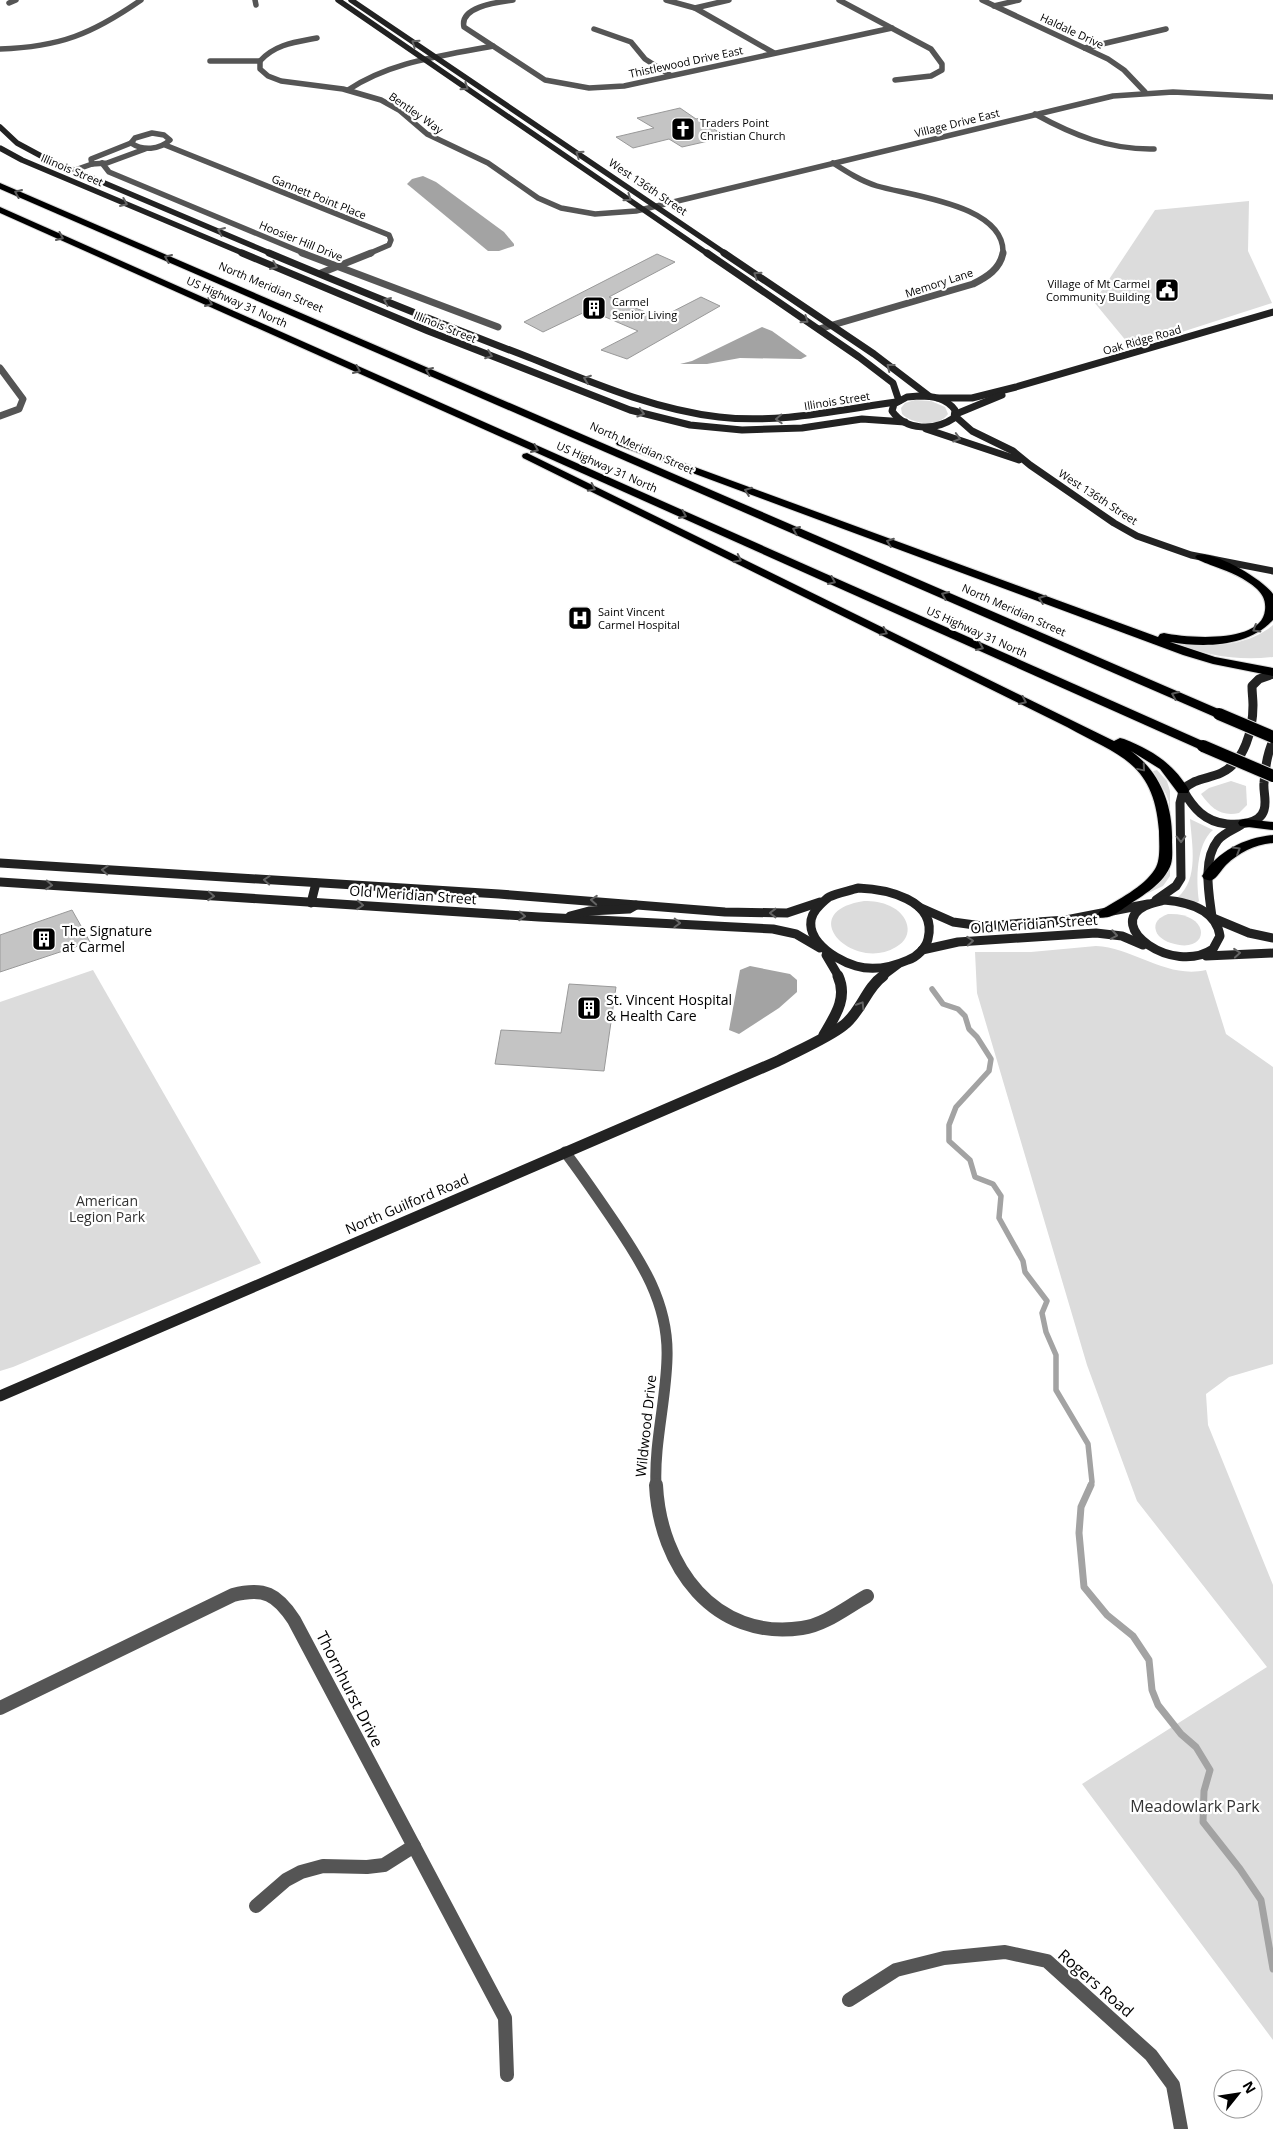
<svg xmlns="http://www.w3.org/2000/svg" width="1273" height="2129" font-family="'Open Sans',sans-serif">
  <rect width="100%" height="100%" fill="#fff"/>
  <g fill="#dcdcdc">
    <polygon points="1249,201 1248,251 1272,303 1132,348 1094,302 1155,210"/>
    <path d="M915,400L931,401L945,407L948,414C938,428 912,424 902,414L901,408L905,403Z"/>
    <path d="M1273,625V657C1238,661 1208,656 1176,643C1208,648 1248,647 1273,625Z"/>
    <polygon points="1157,770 1167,781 1170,791 1170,876 1163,886 1144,895 1143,894 1161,881 1168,872 1170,860 1169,802 1166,794 1153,771"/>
    <path d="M1231,781L1246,786L1247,805L1239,813C1221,817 1211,808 1201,794L1209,788Z"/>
    <path d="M1190,819L1213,830C1196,844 1196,880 1199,901L1197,903L1178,897C1199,879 1192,845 1190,819Z"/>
    <path d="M864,901C873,901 882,902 890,906C908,914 916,936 896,947C853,973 793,912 864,901Z"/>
    <path d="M1168,914C1213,912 1210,956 1171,943C1165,941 1158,937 1156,931C1153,922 1160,917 1168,914Z"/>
    <path d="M1096,946C1135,948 1166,979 1206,970L1226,1034L1273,1067V1364L1229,1377L1206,1394L1208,1425L1273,1585V2040L1082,1784L1267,1667L1137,1501L1087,1365L977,993L975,952H1031Z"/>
    <polygon points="93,970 261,1263 13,1367 0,1371 0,1002"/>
  </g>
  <g fill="#a3a3a3">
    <polygon points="423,176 436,182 504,232 514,244 514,246 499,251 488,251 407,184 412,179"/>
    <polygon points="762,327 772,331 807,356 801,359 740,358 707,364 680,364 692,361"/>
    <polygon points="750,966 790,974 797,980 797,992 779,1008 739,1034 729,1030 740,970"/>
  </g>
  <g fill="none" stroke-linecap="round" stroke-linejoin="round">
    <polyline stroke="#a3a3a3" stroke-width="5.5" points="932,989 943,1004 958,1009 965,1016 969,1029 977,1037 991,1059 989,1071 956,1107 949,1125 949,1141 970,1160 975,1177 993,1184 1001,1196 999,1218 1023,1261 1025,1272 1047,1301 1042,1313 1046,1332 1056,1355 1056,1390 1088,1444 1092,1482 1090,1486"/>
    <polyline stroke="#a3a3a3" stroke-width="7" points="1091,1485 1081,1507 1079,1533 1084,1587 1107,1615 1133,1636 1149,1660 1152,1690 1158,1705 1181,1734 1196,1747 1210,1770 1204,1791 1203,1822 1240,1869 1261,1900 1273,1969"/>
  </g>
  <g fill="#c4c4c4" stroke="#999">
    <polygon points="680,108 696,119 700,118 718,128 714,129 726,137 682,147 669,139 633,148 616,137 654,128 637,118"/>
    <polygon points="657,254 675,262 609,297 660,318 701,297 720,306 627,359 601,350 638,331 589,310 543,332 524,322"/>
    <polygon points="72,910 90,942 0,972 0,935"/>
    <polygon points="569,984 616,987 604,1071 495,1064 501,1030 561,1033"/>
  </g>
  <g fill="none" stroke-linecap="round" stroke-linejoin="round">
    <g stroke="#dbdbdb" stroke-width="2">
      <g id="highway">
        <polygon points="0,183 1223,711 1225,714 1223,717 1215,717 0,189"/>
        <polygon points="0,207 1207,743 1209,746 1207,749 1199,749 0,213"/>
        <path d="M621,440L1158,637L1160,634L1164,633C1187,638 1262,644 1265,610C1266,601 1263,595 1257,589C1245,578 1230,572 1216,567C1209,564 1200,562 1195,557L1197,555C1214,550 1264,580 1273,594V620C1248,647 1205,648 1170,642L1215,657L1273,668V676L1213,664L1183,655L617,445L616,443L617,441Z"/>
        <path d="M527,453L1114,741L1120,738L1124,739C1152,750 1174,764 1189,790L1188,793H1178L1160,769L1131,751C1160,772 1173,805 1172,841C1172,848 1173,857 1171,864C1165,883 1142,896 1127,906C1119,911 1110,920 1100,917L1098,914L1100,911C1118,899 1143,888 1155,869C1161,860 1159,842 1159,831C1154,762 1119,756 1067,727L523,458L522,456L523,454Z"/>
        <polygon points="1245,819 1273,822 1273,830 1240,826 1238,823 1240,820"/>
        <path d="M1273,835V843C1254,845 1240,852 1226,865C1222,869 1217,878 1212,880C1209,881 1208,880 1204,879L1202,876C1218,851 1244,838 1273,835Z"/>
      </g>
    </g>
    <g stroke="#555" stroke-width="5.5">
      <polyline points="255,0 256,5"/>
      <path d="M513,0C500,2 459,6 464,27L545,80L589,88L624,86L892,28"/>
      <polyline points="666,0 695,8 774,53"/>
      <polyline points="839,0 931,49 942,64 942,70 931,76 895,80"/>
      <polyline points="982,0 1108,59 1124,70 1145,92"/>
      <polyline points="9,3 16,0"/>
      <polyline points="994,6 1019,0"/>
      <polyline points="695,8 729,0"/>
      <polyline points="594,29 631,42 645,59 670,75"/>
      <path d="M317,38C296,42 275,44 260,61V69L268,76L281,81L343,89L381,100L399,110L427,134L488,163L538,198L561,208L595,214L636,211L1113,96L1173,92L1273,97"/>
      <polyline points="1085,48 1166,29"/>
      <path d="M0,49C60,47 92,34 141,0"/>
      <polyline points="210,61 260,61"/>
      <path d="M348,90C392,61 443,56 493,46"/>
      <path d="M1035,114C1073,135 1110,150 1154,149"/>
      <path d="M152,133L164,135L170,140C159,150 143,151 131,143L135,138Z"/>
      <polyline points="165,145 389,235 391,240 389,245 368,254"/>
      <polyline points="102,163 109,172 306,254"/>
      <path d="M833,163C847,172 861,181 877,186C911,196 1006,205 1003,254"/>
      <polyline points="92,164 91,159 131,143"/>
      <polyline points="75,170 92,164 107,163 145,149"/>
    </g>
    <g stroke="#555" stroke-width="7">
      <polyline points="302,253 498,327"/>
      <polyline points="321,273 371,253"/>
      <path d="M819,329L973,284C987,277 1000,269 1003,253"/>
      <polyline points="0,368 23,399 19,409 0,416"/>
    </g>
    <path stroke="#555" stroke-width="11" d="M565,1152C581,1173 596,1195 611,1217C641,1261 669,1303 667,1358C666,1401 654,1443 656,1486"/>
    <g stroke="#555" stroke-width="14">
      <path d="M656,1485C660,1566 714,1641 802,1628C825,1625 847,1607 867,1596"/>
      <path d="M0,1708L233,1595C264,1587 277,1594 294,1620L505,2018L507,2075"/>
      <polyline points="256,1906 286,1880 301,1872 323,1866 367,1867 384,1865 414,1846"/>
      <polyline points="849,2000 896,1970 944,1958 1005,1952 1047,1961 1151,2055 1173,2085 1181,2129"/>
    </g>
    <g stroke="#222" stroke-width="5.5">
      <polyline points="338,0 708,254"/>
      <polyline points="351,0 726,254"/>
      <polyline points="0,127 17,143 43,157 272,254"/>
      <polyline points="0,148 22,160 245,254"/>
    </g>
    <g stroke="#222" stroke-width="7">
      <polyline points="242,253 428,331 630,410 690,425 742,430 802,428 862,419 905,422"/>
      <path d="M269,253C355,289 441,324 528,357C591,382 652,409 719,417C778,424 838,410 896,402"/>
      <polyline points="707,253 859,357 893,383 899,401"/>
      <polyline points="724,253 874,354 929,396"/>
      <path d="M919,396C933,396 946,398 955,410L954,418C935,431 906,431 892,411L894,404L907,397Z"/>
      <polyline points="938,398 972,398 1016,387 1273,312"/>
      <polyline points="956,414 1002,395"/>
      <polyline points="955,416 972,431 1013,451 1030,465 1114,523 1137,536 1191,555 1273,571"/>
      <polyline points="926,429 1019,460"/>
    </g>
    <g stroke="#222" stroke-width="9">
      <path d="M1273,674L1259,679L1252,686C1252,693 1253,699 1253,705C1253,729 1245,762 1221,773C1208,779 1194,778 1183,790C1193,808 1205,822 1227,824C1239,825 1260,824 1264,810C1267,801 1263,791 1264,783C1265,768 1267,754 1273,741"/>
      <polyline points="0,863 499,894 725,912 787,913 820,902"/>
      <polyline points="0,882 539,917 773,929 796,934 820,948"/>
      <path d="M858,888C885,889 938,899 928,939C926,948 917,957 908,960C892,967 873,971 856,966C831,959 793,931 820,905C823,902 826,899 829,897C837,893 849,891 858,888Z"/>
      <polyline points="1156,900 1176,886 1181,878 1180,803 1183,791"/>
      <path d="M1164,900C1188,902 1216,909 1220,936L1213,949C1173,976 1104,926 1145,906C1151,903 1158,902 1164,900Z"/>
      <polyline points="311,903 316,883"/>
      <polyline points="919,907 953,922 982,926 1066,920 1148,904"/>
      <polyline points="570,916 589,911 629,909 636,905"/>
      <path d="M1212,917C1209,894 1202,860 1218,840C1224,833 1233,830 1241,825"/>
      <polyline points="1213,918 1249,933 1273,938"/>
      <polyline points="922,950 958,942 1096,933 1122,936 1143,945"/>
      <polyline points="826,955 839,977"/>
      <polyline points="1206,956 1273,953"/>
      <polyline points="881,977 897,965"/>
    </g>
    <g stroke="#222" stroke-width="11">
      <path d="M824,1035C835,1016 848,998 838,976"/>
      <path d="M0,1396L778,1061C797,1051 828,1038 844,1025C861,1012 866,988 883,976"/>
    </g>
    <use href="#highway" fill="#000" fill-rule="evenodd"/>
    <g stroke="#dbdbdb" stroke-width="14" stroke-linecap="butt">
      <g id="highway-bridge">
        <polyline points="1219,714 1273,737"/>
        <polyline points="1203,746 1273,776"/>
      </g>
    </g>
    <use href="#highway-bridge" stroke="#000" stroke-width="12"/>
  </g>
  <defs><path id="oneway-chevron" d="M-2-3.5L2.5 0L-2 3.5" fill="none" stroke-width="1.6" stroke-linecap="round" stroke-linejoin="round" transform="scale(1.25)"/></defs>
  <g stroke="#646464">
    <use href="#oneway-chevron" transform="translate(415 43) rotate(-146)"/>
    <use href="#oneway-chevron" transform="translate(465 87) rotate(34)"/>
    <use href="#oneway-chevron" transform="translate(579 154) rotate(-146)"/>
    <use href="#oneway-chevron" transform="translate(628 198) rotate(35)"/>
    <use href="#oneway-chevron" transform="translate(124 203) rotate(23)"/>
    <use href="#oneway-chevron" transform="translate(221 231) rotate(-157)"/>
    <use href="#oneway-chevron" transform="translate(274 266) rotate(23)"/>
    <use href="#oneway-chevron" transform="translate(757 275) rotate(-146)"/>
    <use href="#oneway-chevron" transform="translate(387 301) rotate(-157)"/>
    <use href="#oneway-chevron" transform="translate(805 320) rotate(35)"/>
    <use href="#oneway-chevron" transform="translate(489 355) rotate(21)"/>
    <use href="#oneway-chevron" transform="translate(890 367) rotate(-142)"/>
    <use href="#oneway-chevron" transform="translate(587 379) rotate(-159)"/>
    <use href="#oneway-chevron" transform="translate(641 413) rotate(16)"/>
    <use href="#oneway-chevron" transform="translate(779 419) rotate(177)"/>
    <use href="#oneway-chevron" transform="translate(957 438) rotate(16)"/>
    <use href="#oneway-chevron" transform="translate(1181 839) rotate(89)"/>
    <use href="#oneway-chevron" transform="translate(105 870) rotate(-176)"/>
    <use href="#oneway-chevron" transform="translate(267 880) rotate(-176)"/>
    <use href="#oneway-chevron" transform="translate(49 885) rotate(4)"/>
    <use href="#oneway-chevron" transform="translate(211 896) rotate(4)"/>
    <use href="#oneway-chevron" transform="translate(594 900) rotate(-176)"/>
    <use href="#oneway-chevron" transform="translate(360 905) rotate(4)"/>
    <use href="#oneway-chevron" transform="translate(773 913) rotate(180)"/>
    <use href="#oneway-chevron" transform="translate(522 916) rotate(4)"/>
    <use href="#oneway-chevron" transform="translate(677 923) rotate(2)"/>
    <use href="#oneway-chevron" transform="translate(1114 935) rotate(10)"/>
    <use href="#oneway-chevron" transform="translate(970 941) rotate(-4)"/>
    <use href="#oneway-chevron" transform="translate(1237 953) rotate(-5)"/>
    <use href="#oneway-chevron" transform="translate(861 1005) rotate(-58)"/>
  </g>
  <g stroke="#595959">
    <use href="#oneway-chevron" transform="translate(18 193) rotate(-157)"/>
    <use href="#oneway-chevron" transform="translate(60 237) rotate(24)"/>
    <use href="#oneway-chevron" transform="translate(168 258) rotate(-157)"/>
    <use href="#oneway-chevron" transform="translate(209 303) rotate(24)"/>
    <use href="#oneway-chevron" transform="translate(357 370) rotate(24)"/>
    <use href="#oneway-chevron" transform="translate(429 371) rotate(-157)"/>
    <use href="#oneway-chevron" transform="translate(535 449) rotate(24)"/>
    <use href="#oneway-chevron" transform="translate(592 488) rotate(26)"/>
    <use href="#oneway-chevron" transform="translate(748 491) rotate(-160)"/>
    <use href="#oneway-chevron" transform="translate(683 515) rotate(24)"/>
    <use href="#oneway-chevron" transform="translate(796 530) rotate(-157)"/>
    <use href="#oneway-chevron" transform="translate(890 542) rotate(-160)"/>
    <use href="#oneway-chevron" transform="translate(738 559) rotate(27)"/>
    <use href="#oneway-chevron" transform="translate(832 581) rotate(24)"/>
    <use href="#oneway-chevron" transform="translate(945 595) rotate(-156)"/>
    <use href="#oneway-chevron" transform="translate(1042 599) rotate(-160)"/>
    <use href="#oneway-chevron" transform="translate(1256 629) rotate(149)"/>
    <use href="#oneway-chevron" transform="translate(884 632) rotate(26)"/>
    <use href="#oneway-chevron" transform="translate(980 647) rotate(24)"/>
    <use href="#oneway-chevron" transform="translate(1175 695) rotate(-157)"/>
    <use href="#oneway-chevron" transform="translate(1023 701) rotate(25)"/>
    <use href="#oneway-chevron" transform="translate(1142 768) rotate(50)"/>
    <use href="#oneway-chevron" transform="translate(1237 850) rotate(-31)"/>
  </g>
  <defs>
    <g id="church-square" transform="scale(1.25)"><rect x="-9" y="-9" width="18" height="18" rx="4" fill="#000" stroke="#fff"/><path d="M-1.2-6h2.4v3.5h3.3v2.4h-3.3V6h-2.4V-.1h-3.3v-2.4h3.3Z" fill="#fff"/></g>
    <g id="civic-square" transform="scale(1.25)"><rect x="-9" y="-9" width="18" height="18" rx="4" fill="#000" stroke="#fff"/><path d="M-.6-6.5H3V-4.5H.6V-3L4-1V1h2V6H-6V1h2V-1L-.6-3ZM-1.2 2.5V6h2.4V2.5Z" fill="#fff"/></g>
    <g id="building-square" transform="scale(1.25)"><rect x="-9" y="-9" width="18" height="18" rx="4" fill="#000" stroke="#fff"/><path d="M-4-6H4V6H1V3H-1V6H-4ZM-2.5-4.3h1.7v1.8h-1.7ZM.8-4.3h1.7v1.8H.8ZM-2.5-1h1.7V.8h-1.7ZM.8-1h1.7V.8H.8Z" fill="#fff"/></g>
    <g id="hospital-square" transform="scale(1.25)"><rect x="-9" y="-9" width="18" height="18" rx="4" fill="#000" stroke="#fff"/><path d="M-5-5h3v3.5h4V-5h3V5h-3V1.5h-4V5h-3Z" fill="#fff"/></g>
  </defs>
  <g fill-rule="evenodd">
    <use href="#church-square" x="683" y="129"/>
    <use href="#civic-square" x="1167" y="290"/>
    <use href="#building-square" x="594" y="308"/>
    <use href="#hospital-square" x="580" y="618"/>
    <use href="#building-square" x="44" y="939"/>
    <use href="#building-square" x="589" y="1008"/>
  </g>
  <g text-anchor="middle" stroke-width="4.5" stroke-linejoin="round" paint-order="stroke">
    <g font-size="11" fill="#000" stroke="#fff">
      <text transform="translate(1072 31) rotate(25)" y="4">Haldale Drive</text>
      <text transform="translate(686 62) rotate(-12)" y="4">Thistlewood Drive East</text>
      <text transform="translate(416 113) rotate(35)" y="4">Bentley Way</text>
      <text transform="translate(957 123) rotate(-14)" y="4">Village Drive East</text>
      <text transform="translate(72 170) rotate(23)" y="4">Illinois Street</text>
      <text transform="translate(648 187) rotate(34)" y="4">West 136th Street</text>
      <text transform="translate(319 197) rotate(22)" y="4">Gannett Point Place</text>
      <text transform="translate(301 241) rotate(22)" y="4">Hoosier Hill Drive</text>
      <text transform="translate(939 283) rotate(-18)" y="4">Memory Lane</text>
      <text transform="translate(271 287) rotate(23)" y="4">North Meridian Street</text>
      <text transform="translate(237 302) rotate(24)" y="4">US Highway 31 North</text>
      <text transform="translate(445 327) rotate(22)" y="4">Illinois Street</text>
      <text transform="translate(1142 340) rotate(-16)" y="4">Oak Ridge Road</text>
      <text transform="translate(837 401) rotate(-9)" y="4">Illinois Street</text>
      <text transform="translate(642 448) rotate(24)" y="4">North Meridian Street</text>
      <text transform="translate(607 467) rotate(24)" y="4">US Highway 31 North</text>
      <text transform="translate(1098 497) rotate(33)" y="4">West 136th Street</text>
      <text transform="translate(1014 610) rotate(24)" y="4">North Meridian Street</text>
      <text transform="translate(977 632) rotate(24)" y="4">US Highway 31 North</text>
    </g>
    <g font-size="11" fill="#000" stroke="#fff" text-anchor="start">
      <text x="700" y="127">Traders Point<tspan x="700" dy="13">Christian Church</tspan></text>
      <text x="1150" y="288" text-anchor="end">Village of Mt Carmel<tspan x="1150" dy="13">Community Building</tspan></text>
      <text x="612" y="306">Carmel<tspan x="612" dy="13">Senior Living</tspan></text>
      <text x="598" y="616">Saint Vincent<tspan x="598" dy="13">Carmel Hospital</tspan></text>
    </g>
    <g font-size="14" fill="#000" stroke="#fff">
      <text transform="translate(413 895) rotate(4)" y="5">Old Meridian Street</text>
      <text transform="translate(1034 924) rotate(-4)" y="5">Old Meridian Street</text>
      <text transform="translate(407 1204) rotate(-23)" y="5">North Guilford Road</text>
      <text transform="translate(646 1426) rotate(-84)" y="5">Wildwood Drive</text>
    </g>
    <g font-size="14" fill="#000" stroke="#fff" text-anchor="start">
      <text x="62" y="936">The Signature<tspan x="62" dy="16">at Carmel</tspan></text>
      <text x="606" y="1005">St. Vincent Hospital<tspan x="606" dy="16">&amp; Health Care</tspan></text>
    </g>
    <g font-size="14" fill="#333" stroke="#fff">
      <text x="107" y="1206">American<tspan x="107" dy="16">Legion Park</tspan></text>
    </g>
    <g font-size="16" fill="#000" stroke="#fff">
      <text transform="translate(350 1689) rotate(63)" y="6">Thornhurst Drive</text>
      <text transform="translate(1096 1983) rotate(41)" y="6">Rogers Road</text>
    </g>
    <g font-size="16" fill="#333" stroke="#fff">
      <text x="1195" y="1812">Meadowlark Park</text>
    </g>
  </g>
  <g transform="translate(1238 2094) rotate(60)"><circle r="24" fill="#ffffff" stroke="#999999"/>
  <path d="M0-4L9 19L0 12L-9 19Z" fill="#000000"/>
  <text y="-8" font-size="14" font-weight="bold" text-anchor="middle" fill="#000000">N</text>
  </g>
</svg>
